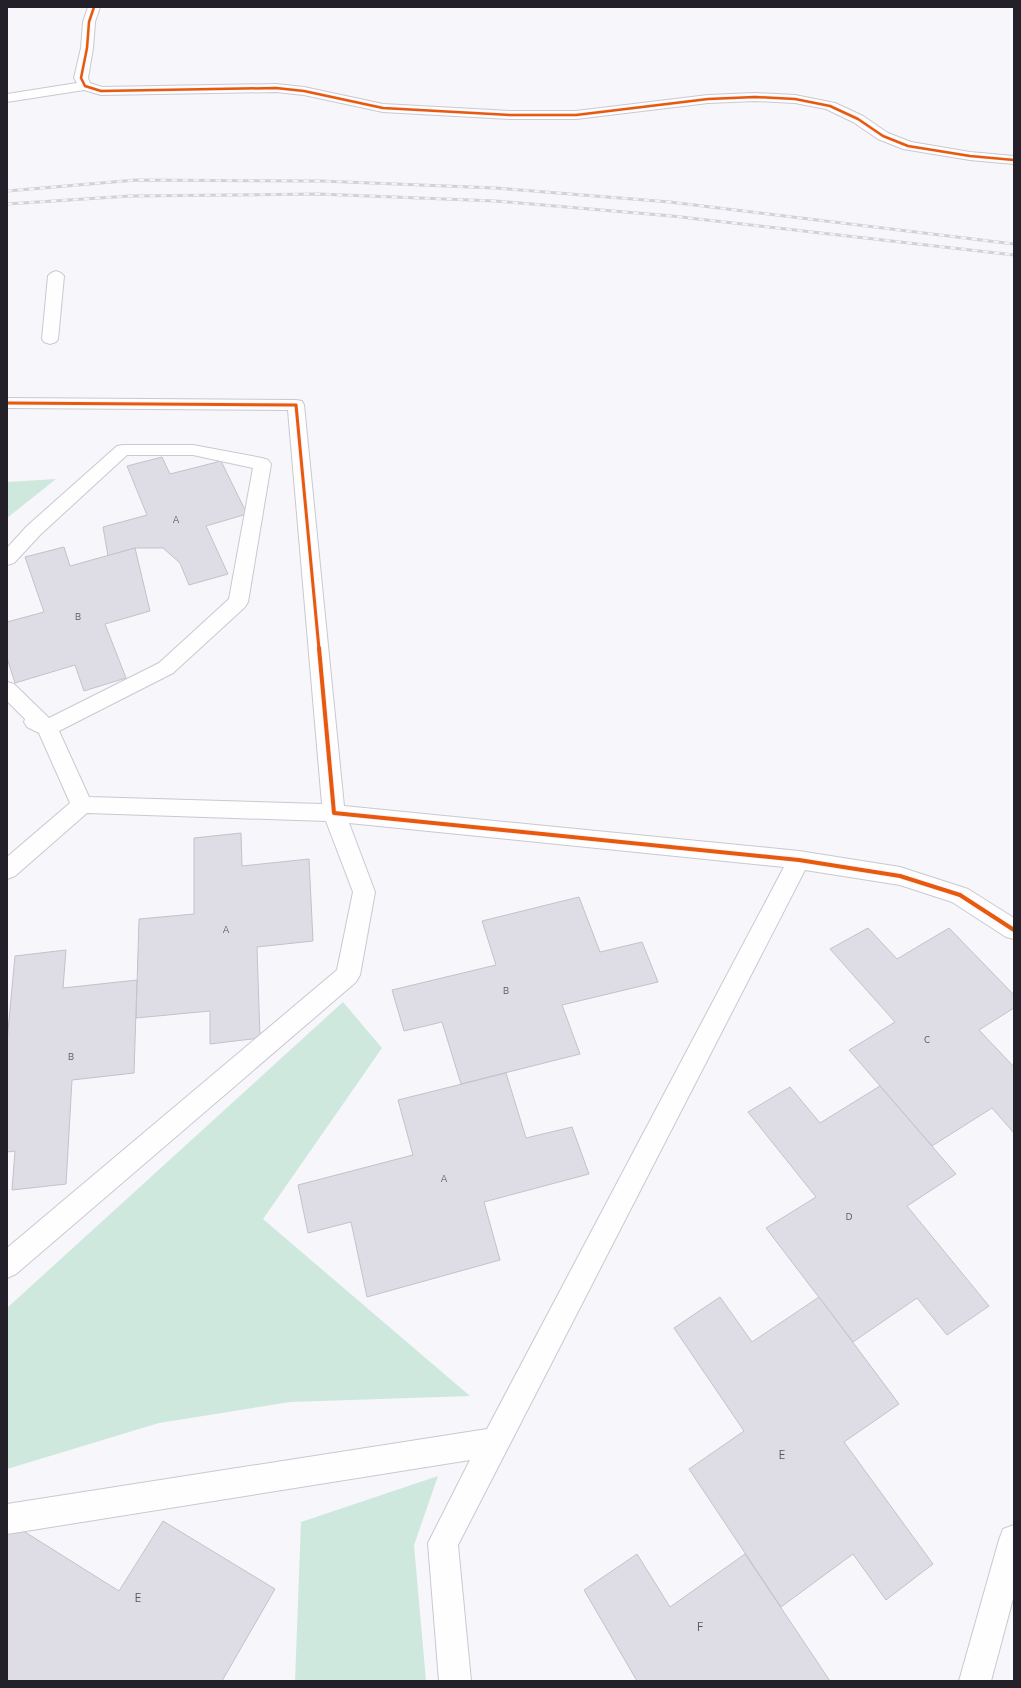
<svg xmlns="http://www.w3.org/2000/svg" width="1021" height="1688" font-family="'Nunito Sans',sans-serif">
  <rect width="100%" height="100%" fill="#f7f6fb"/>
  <g fill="#cfe8dd">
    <polygon points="56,479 7,518 7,482"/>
    <polygon points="343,1002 382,1048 263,1219 470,1396 290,1402 159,1423 7,1469 7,1308"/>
    <polygon points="438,1476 414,1545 426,1681 295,1681 301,1522"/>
  </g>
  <g fill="#dedde6" stroke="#c3c2ca">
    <polygon points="162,457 170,474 221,461 247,514 206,526 228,574 189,585 180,563 163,548 135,548 108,556 103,527 147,515 127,466"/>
    <polygon points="64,547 70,566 135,548 150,611 105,624 126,678 84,691 75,665 15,683 7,658 7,622 44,612 25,557"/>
    <polygon points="241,833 242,866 309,859 313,941 257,947 260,1038 210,1044 210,1011 136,1018 139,919 194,914 194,838"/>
    <polygon points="579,897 600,952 642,942 658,982 562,1005 580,1054 461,1084 442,1022 404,1031 392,990 496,965 482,921"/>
    <polygon points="868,928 897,959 949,928 1014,995 1014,1008 979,1030 1014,1067 1014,1133 992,1108 932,1146 849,1050 895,1022 830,949"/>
    <polygon points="66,950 63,988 137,980 134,1073 72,1080 66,1184 12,1190 15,1151 7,1152 7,1041 15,956"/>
    <polygon points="506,1073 526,1138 572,1127 589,1174 484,1202 500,1260 367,1297 351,1222 308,1233 298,1185 413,1155 398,1100"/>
    <polygon points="880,1086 956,1174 907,1206 989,1306 947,1335 917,1298 853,1342 766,1228 816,1197 748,1112 790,1087 820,1123"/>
    <polygon points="720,1297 752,1342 819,1297 899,1404 844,1442 933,1564 886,1600 853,1554 781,1607 689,1469 744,1431 674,1328"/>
    <polygon points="163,1521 275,1589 222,1681 7,1681 7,1525 9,1522 119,1591"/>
    <polygon points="637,1554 670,1607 745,1554 830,1681 637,1681 584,1590"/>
  </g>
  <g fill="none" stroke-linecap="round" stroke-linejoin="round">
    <g stroke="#cac8d0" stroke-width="2">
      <g id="minor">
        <polygon points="88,7 100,7 95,22 93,48 88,78 90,83 102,87 276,84 304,87 383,104 510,111 576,111 708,95 755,93 795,95 835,103 863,116 888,133 911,142 970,152 1014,156 1014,164 970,160 903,149 878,139 853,122 826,109 795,103 755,101 708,103 576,119 510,119 383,112 304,95 276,92 101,95 84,90 7,102 7,94 77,83 74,78 81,48 83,22"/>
        <polygon points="56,271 61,273 64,276 58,339 56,342 50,344 44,342 42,339 48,276 51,273"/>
        <polygon points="7,398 296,400 302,401 304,405 344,806 799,851 900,867 968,889 1014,918 1014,939 1006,937 952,902 900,885 805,870 458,1545 471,1681 439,1681 428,1543 470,1460 7,1534 7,1504 487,1429 784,867 349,823 375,892 360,975 356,982 16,1274 7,1278 7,1248 337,970 353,892 326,821 87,813 15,876 7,879 7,857 70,803 39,733 27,727 24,722 25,719 7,701 7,682 14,684 49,718 159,663 229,599 253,468 193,455 127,455 41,534 14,563 7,565 7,548 27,526 117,446 123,445 193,445 262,458 268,460 271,464 248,602 245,607 173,673 59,731 89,797 322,804 288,410 7,408"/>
        <polygon points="1014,1525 1014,1595 991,1681 959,1681 999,1540 1003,1529"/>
      </g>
    </g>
    <use href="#minor" fill="#fefefe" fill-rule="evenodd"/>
    <g stroke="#d2d1d3" stroke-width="3">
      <g id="rail">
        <polyline points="7,191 136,180 321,181 496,188 670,202 1014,244"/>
        <polyline points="7,204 130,196 318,194 495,201 672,216 1014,255"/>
      </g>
    </g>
    <use href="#rail" stroke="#f6f3fe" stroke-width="2" stroke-dasharray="5.5" stroke-linecap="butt"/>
    <g stroke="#f6f3fe" stroke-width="4">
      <polyline id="cycleway-far2" points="94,7 89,22 87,48 81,78 85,86 101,91 276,88 304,91 383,108 510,115 576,115 708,99 755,97 795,99 830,106 858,119 883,136 908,146 970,156 1014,160"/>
    </g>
    <g stroke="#f6f3fe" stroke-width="5">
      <polyline id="cycleway-far1" points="7,403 296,405 319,649"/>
    </g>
    <g stroke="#f6f3fe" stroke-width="6">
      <polyline id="cycleway" points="319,648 334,813 799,860 900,876 960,895 1014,930"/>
    </g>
    <use href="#cycleway-far2" stroke="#e8590c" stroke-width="2.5"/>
    <use href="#cycleway-far1" stroke="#e8590c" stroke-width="3"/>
    <use href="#cycleway" stroke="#e8590c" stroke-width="4"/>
  </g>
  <g text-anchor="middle" stroke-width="3.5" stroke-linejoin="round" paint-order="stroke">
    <g font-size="9" fill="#56535c">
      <text x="176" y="523">A</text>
      <text x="78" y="620">B</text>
      <text x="226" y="933">A</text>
      <text x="506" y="994">B</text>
      <text x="927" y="1043">C</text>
      <text x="71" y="1060">B</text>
      <text x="444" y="1182">A</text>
      <text x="849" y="1220">D</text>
    </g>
    <g font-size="11" fill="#56535c">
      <text x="782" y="1459">E</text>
      <text x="138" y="1602">E</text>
      <text x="700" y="1631">F</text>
    </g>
  </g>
  <rect width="1021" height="1688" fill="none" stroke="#232029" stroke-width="16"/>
</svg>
